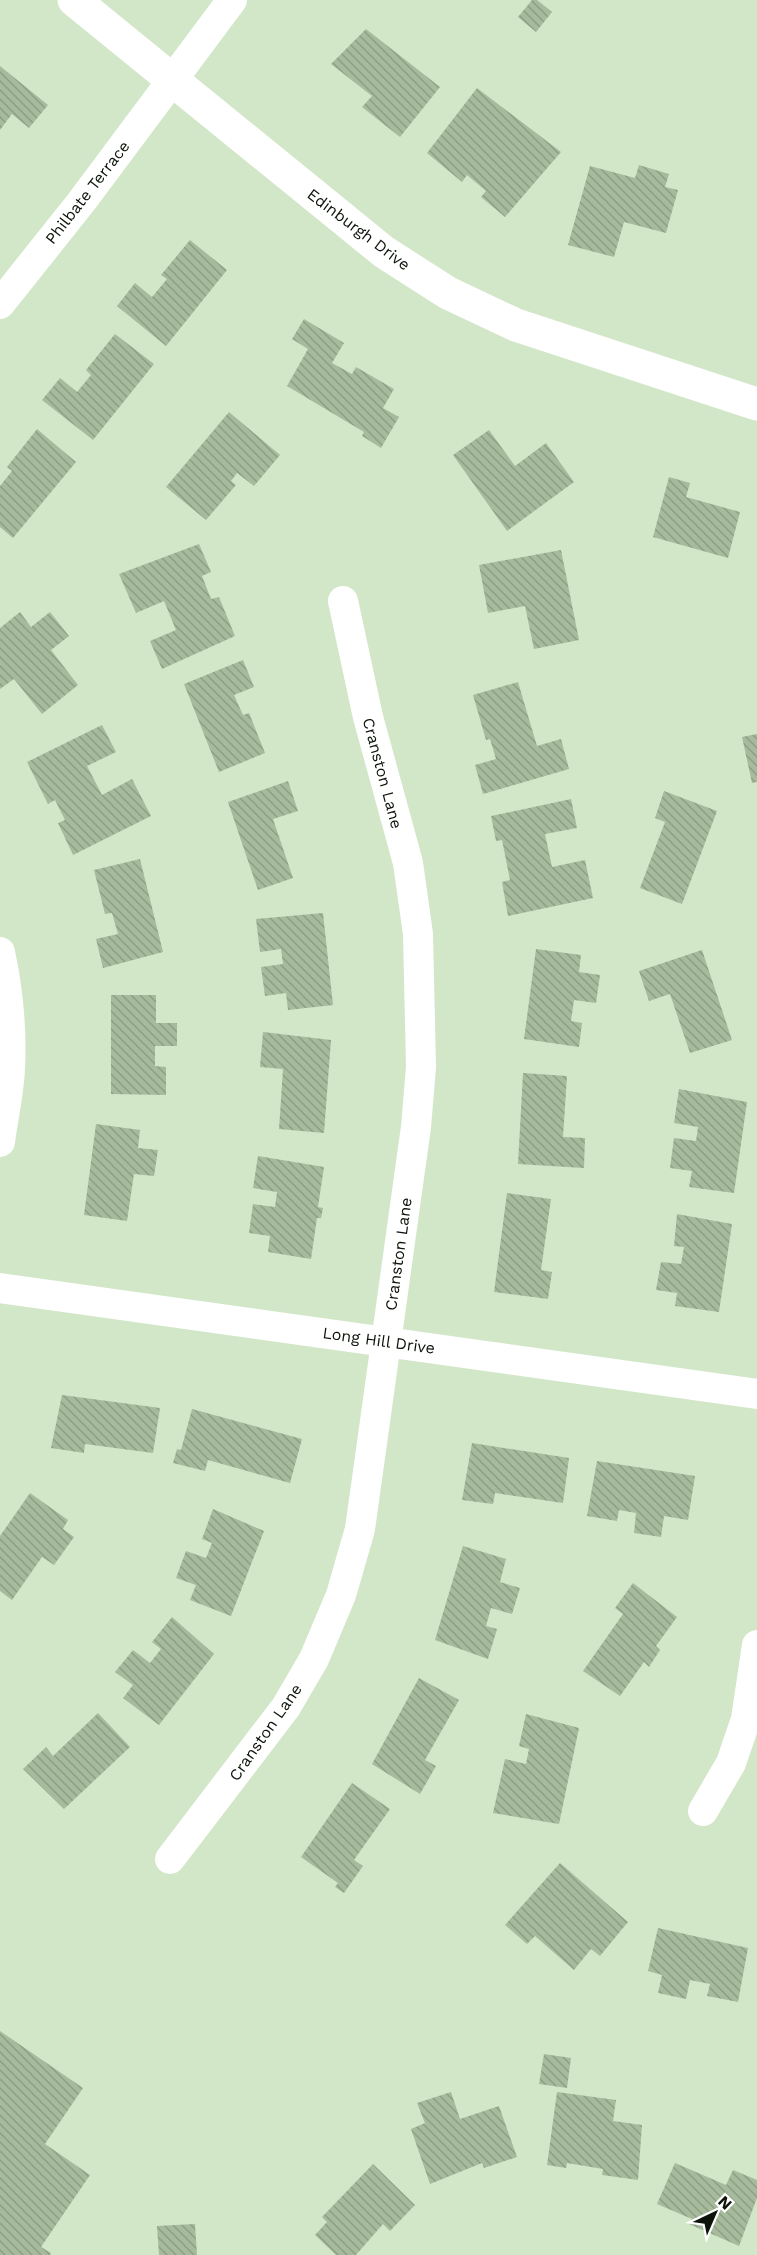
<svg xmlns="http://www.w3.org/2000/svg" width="757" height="2255" font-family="'Work Sans',sans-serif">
  <defs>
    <pattern id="building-back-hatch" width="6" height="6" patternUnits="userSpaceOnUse" patternTransform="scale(1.5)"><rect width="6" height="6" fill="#a6ba9c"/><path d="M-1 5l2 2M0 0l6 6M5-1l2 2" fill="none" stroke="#8e9f85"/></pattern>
  </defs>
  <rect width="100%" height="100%" fill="#d2e7c8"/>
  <g fill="url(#building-back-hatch)">
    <polygon points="532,0 537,0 552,12 536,32 518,17"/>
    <polygon points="366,29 440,87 400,137 362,107 372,96 331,64"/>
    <polygon points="0,66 48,105 29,128 12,114 0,130"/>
    <polygon points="477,88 561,152 505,217 481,197 486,191 467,175 462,182 427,153"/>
    <polygon points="639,165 669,174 665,187 678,190 666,233 624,222 614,257 568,245 590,166 635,178"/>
    <polygon points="190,240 227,270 166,346 117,306 135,283 152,297 167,279 161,275"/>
    <polygon points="304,319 344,343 332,363 352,374 356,367 394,389 383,408 399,417 381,448 362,436 364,432 287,386 308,349 292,339"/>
    <polygon points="115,334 154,364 93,440 42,400 60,378 77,392 91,375 86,370"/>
    <polygon points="229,412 280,455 254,486 237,473 231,481 236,485 206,520 166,487"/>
    <polygon points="37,429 76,462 13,538 0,527 0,486 12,471 7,467"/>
    <polygon points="489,430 515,466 546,443 574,482 507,531 453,455"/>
    <polygon points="669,477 690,483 686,497 740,512 728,558 653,537"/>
    <polygon points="199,544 211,572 202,576 211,599 219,597 235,636 162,669 150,641 176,630 164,601 136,613 119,574"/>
    <polygon points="561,550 579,640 534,649 525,606 488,613 479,565"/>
    <polygon points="20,612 31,627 50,612 69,636 51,650 78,685 42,714 14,679 0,689 0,628"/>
    <polygon points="243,660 254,687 234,695 243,715 249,713 265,753 219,772 184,684"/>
    <polygon points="518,682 537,746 561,739 569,769 483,794 475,765 496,759 490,739 486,740 473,695"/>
    <polygon points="102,725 116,752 87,766 102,795 132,779 151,816 73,855 58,823 65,820 55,800 48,804 27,762"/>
    <polygon points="757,734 757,782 752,783 742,737"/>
    <polygon points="288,781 298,811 273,819 293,878 258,890 228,802"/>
    <polygon points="664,791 717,811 682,904 640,888 665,822 655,818"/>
    <polygon points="571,799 577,828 545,834 552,867 585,860 593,898 508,916 502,882 510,880 502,840 496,841 491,816"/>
    <polygon points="140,859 163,952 103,968 96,939 118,934 112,913 105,914 94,870"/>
    <polygon points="323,913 333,1005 288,1010 286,993 265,996 261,967 283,964 281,949 260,952 256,919"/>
    <polygon points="536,949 581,955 579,972 600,975 596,1003 574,1000 571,1021 582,1023 579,1047 524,1039"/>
    <polygon points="702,950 732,1040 690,1053 670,994 649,1001 639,971"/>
    <polygon points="111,995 156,995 156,1023 177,1023 177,1046 155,1046 155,1066 166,1067 166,1095 111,1094"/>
    <polygon points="263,1032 331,1040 324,1133 279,1129 283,1069 260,1067"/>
    <polygon points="523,1073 567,1076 563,1137 585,1138 584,1168 518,1164"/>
    <polygon points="679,1089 747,1102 734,1193 689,1187 692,1171 670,1168 674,1138 696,1141 698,1127 674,1123"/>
    <polygon points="96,1124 140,1130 138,1148 158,1150 154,1176 134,1174 127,1221 84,1215"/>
    <polygon points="258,1156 324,1167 318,1207 323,1208 321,1218 317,1218 311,1259 268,1252 270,1236 249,1233 253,1204 275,1207 277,1192 253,1188"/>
    <polygon points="507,1193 551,1199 541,1270 552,1272 548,1299 494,1292"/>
    <polygon points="677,1214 732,1224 719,1312 675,1306 677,1293 656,1290 661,1262 681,1264 684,1247 674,1246"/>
    <polygon points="62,1395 160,1408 153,1453 85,1444 84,1453 51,1448"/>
    <polygon points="192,1409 302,1439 290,1483 208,1460 205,1471 173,1463 177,1449 181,1450"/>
    <polygon points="472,1443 569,1458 563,1503 495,1493 493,1504 462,1500"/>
    <polygon points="597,1461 695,1476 688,1520 664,1516 661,1537 634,1533 636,1513 619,1510 617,1521 587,1516"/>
    <polygon points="30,1493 68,1520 63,1529 74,1537 54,1565 42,1557 12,1600 0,1591 0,1536"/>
    <polygon points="213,1509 264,1531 231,1616 190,1600 196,1585 176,1578 186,1551 206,1558 212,1543 202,1539"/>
    <polygon points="463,1546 506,1559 500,1582 520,1588 512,1614 491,1608 486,1626 497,1629 488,1659 435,1640"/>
    <polygon points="633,1583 677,1617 656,1646 660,1650 649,1667 644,1662 620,1696 583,1671 623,1614 615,1608"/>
    <polygon points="172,1617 214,1654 159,1725 123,1698 133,1685 115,1672 133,1650 150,1663 161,1649 152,1642"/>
    <polygon points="419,1678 459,1700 425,1760 436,1766 420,1794 372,1764"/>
    <polygon points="98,1713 130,1747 64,1809 23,1769 46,1747 53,1756"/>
    <polygon points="526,1714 579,1728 559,1824 493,1813 505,1759 526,1764 529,1749 519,1746"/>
    <polygon points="352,1783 390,1809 354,1860 363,1866 344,1893 335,1887 338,1883 301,1857"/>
    <polygon points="560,1863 628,1922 600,1956 591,1949 574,1970 535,1936 527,1944 505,1925"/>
    <polygon points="658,1928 748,1948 738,2002 707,1996 710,1984 690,1980 686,1999 658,1993 662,1975 648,1971"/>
    <polygon points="0,2031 83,2088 45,2144 90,2175 41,2247 51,2253 50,2255 0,2255"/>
    <polygon points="544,2054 571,2058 567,2088 539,2084"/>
    <polygon points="451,2092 460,2119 499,2106 517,2157 484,2168 482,2163 430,2184 411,2129 425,2123 417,2103"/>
    <polygon points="557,2092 616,2100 613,2121 642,2125 638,2180 602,2175 603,2169 567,2163 566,2168 547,2165"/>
    <polygon points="675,2163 726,2185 733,2170 757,2180 757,2198 739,2246 689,2224 692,2219 657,2204"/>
    <polygon points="373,2164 415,2205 390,2231 383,2224 356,2255 336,2255 315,2235 327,2222 322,2217"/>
    <polygon points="195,2224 197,2255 159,2255 157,2226"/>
  </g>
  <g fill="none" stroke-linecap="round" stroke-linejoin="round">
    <g stroke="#fff" stroke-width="30">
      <polyline points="0,304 82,201 232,0"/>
      <path d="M0,952C8,990 12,1029 10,1068C9,1093 3,1118 0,1142"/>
      <polyline points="0,1288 757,1394"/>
      <polyline points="703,1811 731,1763 746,1719 757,1645"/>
      <polyline points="170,1859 286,1707 314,1659 341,1595 360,1529 416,1127 421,1067 418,934 408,863 368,717 343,601"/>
    </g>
    <polyline stroke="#fff" stroke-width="33" points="74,0 384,252 448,293 516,325 757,404"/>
  </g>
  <g text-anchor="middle" stroke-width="5" stroke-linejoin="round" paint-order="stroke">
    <g font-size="16" fill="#0c1308" stroke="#fff">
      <text transform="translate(87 192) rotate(-52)" y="6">Philbate Terrace</text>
      <text transform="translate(359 229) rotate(37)" y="6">Edinburgh Drive</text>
      <text transform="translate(383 773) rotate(75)" y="6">Cranston Lane</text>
      <text transform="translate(398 1254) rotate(-82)" y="6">Cranston Lane</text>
      <text transform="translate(379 1340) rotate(8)" y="6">Long Hill Drive</text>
      <text transform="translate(265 1732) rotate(-55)" y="6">Cranston Lane</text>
    </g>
  </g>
  <g transform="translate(715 2213) rotate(44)" stroke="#ffffff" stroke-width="4.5" paint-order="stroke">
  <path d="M0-4.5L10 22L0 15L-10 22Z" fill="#0c1308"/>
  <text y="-9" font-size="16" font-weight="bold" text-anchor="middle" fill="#0c1308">N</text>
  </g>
</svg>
